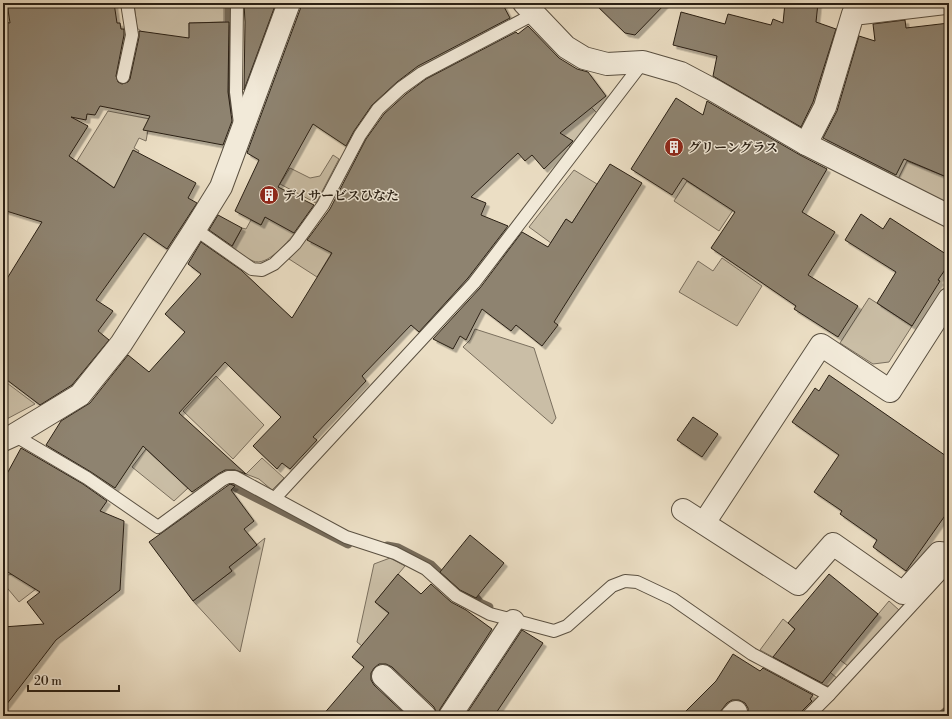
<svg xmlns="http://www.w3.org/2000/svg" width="952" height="719" font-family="'Libre Bodoni','Noto Serif JP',serif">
  <defs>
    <filter id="shadow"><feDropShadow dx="3.5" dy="3.5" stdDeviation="0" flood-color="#0004"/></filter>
  </defs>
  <rect width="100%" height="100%" fill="#ebdec4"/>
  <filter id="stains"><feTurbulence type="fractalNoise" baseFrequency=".005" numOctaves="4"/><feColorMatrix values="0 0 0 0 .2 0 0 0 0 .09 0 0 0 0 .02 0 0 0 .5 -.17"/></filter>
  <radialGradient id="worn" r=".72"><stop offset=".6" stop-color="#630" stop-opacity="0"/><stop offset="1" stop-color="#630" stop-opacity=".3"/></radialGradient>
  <g fill="#cabea6" stroke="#7a6f5e">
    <polygon points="134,3 224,3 224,22 189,23 190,89 130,80 132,60 139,55 142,32 137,28"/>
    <polygon points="590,106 598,114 571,148 557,133"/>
    <polygon points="108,111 150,119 146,141 139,138 134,148 139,151 118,189 113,187 77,161"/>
    <polygon points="333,155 339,159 316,203 280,184 290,168 310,178 320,176"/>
    <polygon points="907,161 949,178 949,205 898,179"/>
    <polygon points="574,170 597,184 572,223 566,219 551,243 529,227"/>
    <polygon points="687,181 704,192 711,181 741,198 719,231 674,201"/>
    <path d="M265,217L295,233C286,243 267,267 253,261C245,258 238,251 232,247L242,228L246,229L251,220L261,225Z"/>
    <polygon points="307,238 332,252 317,277 289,259"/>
    <polygon points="722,258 762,286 737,326 679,292 698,261 713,271"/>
    <polygon points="869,298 912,326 889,362 873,364 840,343"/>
    <polygon points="475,329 534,348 556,418 552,424 463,347 470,340"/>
    <polygon points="216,376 264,425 233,459 183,411"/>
    <polygon points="3,380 35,404 3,421"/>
    <polygon points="146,449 188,488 174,501 132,467"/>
    <polygon points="262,458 284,478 272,490 259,479 246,474"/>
    <polygon points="265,538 240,652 193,601 232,571 229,567"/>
    <polygon points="390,558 405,566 375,602 400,622 373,655 357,642 374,564"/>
    <polygon points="71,562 19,602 3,583 3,576"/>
    <polygon points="889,601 899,610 848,666 840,660"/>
    <polygon points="783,619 795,629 781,647 809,654 838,679 832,685 826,686 760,650"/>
  </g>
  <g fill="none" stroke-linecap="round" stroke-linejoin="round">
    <g stroke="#766b5a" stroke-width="9">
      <polyline points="229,110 229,3"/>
      <polyline points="233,486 348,544"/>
      <polyline points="387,546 398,548 431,565 444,578"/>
      <polyline points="454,587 458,591 476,598 480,603 489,607"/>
      <polyline points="941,716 949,709"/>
    </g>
  </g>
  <g fill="#8e8370" stroke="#2a2015" filter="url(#shadow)">
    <polygon points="7,3 114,3 117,23 120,23 121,29 124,29 124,35 116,76 118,82 122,84 128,82 130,79 139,37 139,31 189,38 189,23 229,22 228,92 232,121 223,145 143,130 150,116 100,106 95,115 87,114 86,120 71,117 88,126 69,156 114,188 133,150 196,183 188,198 197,203 167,249 144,233 96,300 113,311 98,331 109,340 72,385 40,405 3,377 3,285 42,222 3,210 3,22 10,23"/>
    <polygon points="244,3 276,3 244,90 245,22"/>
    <polygon points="301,3 502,3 510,18 418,66 397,82 372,105 354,131 346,146 313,124 278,187 314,205 294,233 265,217 261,225 235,211 259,160 247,153 301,7"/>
    <polygon points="594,3 666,3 635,35 625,33"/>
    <polygon points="785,3 818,3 816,22 836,29 813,102 801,127 713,76 717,56 673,45 681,12 725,24 728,14 771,25 773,19 783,23"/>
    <polygon points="905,20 906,28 949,23 949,178 904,159 896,175 823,138 837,111 859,36 875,41 873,24"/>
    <polygon points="528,26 559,58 577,69 588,72 606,96 560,133 573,141 544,169 532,155 525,161 518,153 471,197 486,203 481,215 508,226 468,278 419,332 411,325 362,376 366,381 313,437 317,440 290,469 282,463 277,469 253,446 281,417 225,362 179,413 246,474 235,470 225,470 218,474 192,492 143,446 115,488 91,472 46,445 61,421 90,403 128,355 149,372 185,332 165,314 201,274 188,264 201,242 241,270 292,318 332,253 307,240 330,209 366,139 384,114 406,94 426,79 516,32 518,34"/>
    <polygon points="676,98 703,115 707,101 800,155 827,169 802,212 835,232 808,275 858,306 838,337 794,309 796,306 711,248 735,212 683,178 672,195 631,169"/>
    <polygon points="610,164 642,183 554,322 558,325 542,346 516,325 511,331 482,309 466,340 460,336 453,349 433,339 480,288 522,232 548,247 566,219 572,223"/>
    <polygon points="861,214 883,229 890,218 949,256 949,264 938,280 940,281 912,326 877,303 896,272 845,240"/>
    <polygon points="218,215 242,228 232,246 209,230"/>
    <polygon points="829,375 949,458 949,510 906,571 873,547 877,540 840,514 842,511 814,492 839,455 792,422 815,388 819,391"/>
    <polygon points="693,417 718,434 702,457 677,440"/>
    <polygon points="21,448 83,484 107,501 100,511 124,521 120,590 56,640 3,709 3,627 44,624 27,602 40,592 3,569 3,481"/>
    <polygon points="230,484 235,486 231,490 254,521 244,529 257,545 229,567 232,571 193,601 149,542"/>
    <polygon points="470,535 504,563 476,598 460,590 440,572"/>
    <polygon points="398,574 421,594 431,584 451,602 466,610 492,629 440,709 438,716 434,707 392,667 386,664 379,664 374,668 371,673 371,680 374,685 407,716 322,716 364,667 352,657 389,613 375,602"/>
    <polygon points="829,574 878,614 822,683 773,657 795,629 788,623"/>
    <polygon points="522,630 543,643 494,716 465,716"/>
    <polygon points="733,654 760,671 763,668 813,695 810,699 812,701 797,716 748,716 748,708 745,703 739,700 732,700 727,703 720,712 720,716 681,716 716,681"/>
  </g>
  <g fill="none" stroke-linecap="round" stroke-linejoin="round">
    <g stroke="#5a5041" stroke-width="14">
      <g id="service">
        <polyline points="237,3 236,92 240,124"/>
        <polyline points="123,77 132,35 127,3"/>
        <polyline points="195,229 252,269 262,270 274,264 295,244 323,205 360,135 378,109 401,88 422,73 534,14"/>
        <polyline points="14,435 87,478 158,527 222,480 228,477 235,477 346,537 395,553 426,569 456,596 490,614 554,631 567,626 612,586 625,581 637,582 673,599 752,654 829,695"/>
        <polyline points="275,498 474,283 643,62"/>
        <polyline points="808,716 829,695 949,565"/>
      </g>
    </g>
    <g stroke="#5a5041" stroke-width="24">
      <g id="minor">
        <polyline points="524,3 566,47 584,58 607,64 643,62 681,73 715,91 806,144 949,216"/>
        <polyline points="806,144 825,107 853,14 945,3"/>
        <polyline points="3,440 14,435 80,395 121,344 195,229 221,187 289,3"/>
        <polyline points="683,510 798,584 833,544 903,593 939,553 949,554"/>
        <polyline points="704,523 821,345 890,391 949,299"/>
        <polyline points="383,676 425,716"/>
        <polyline points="450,716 513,621"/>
        <polyline points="732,716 736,712"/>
      </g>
    </g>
    <use href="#service" stroke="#f2ead9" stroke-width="12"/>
    <use href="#minor" stroke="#f2ead9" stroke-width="22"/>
  </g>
  <defs>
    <g id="building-disc" transform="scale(1)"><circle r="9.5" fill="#8f2418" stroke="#f2ead9"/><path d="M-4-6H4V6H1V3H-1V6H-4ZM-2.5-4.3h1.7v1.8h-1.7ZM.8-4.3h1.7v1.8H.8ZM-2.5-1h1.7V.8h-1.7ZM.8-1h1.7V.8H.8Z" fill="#fff"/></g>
  </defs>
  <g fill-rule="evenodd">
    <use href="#building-disc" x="674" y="147"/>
    <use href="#building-disc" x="269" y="195"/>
  </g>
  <g text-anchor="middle" stroke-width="3" stroke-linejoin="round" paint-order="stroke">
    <g font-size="13" font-weight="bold" fill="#2a2015" stroke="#f2ead9" text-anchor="start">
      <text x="688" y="152">グリーングラス</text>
      <text x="283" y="200">デイサービスひなた</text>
    </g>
  </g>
  <rect width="952" height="719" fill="none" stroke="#ebdec4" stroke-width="16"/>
  <rect x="4" y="4" width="944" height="711" fill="none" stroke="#2a2015" stroke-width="2"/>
  <rect x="8" y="8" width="936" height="703" fill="none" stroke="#2a2015"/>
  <path d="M28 685v6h91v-6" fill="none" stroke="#2a2015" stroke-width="2"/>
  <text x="34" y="685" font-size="12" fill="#2a2015" stroke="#f2ead9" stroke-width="3" paint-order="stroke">20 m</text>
  <rect width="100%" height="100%" filter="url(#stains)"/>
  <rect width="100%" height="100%" fill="url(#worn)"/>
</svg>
